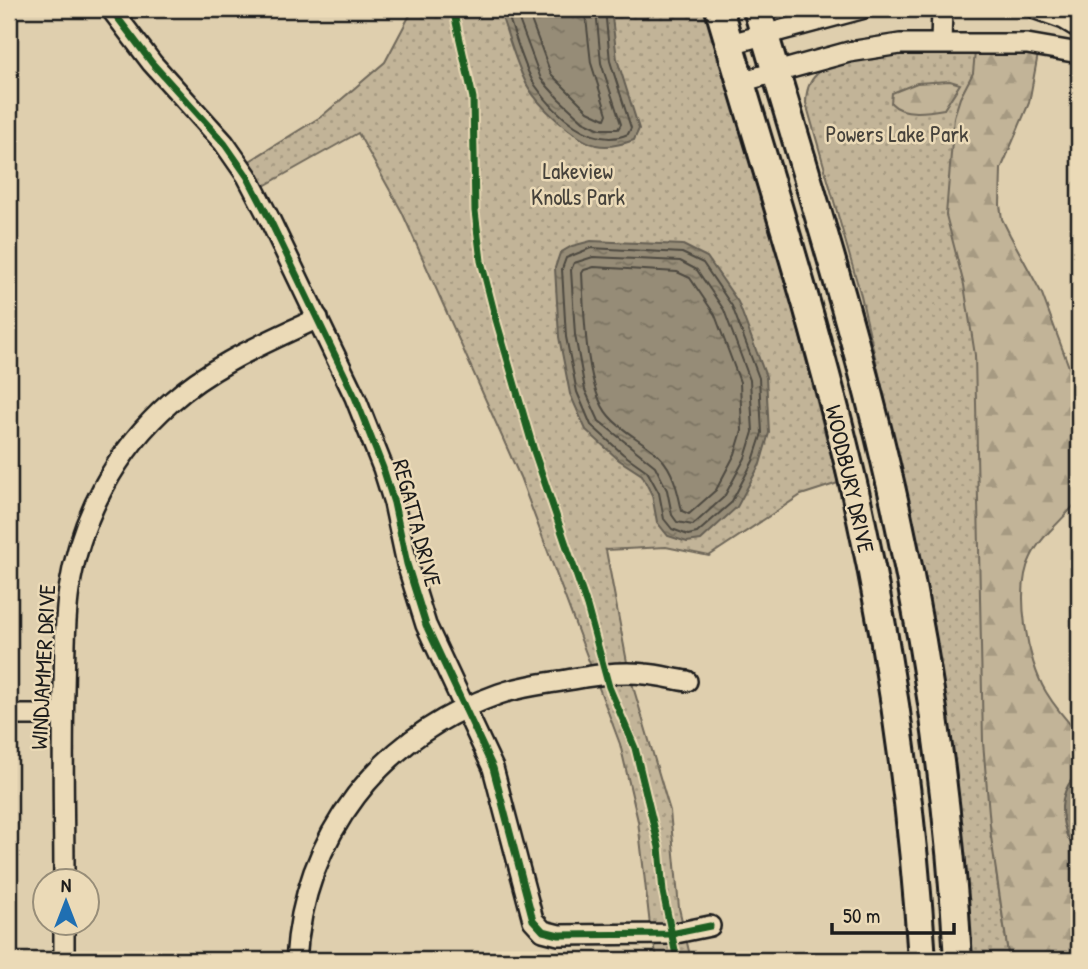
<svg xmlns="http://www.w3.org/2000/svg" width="1088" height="969" font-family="'Patrick Hand',sans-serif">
  <defs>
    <pattern id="grass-dots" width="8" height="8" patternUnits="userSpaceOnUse" patternTransform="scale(1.75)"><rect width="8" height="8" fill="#c2b498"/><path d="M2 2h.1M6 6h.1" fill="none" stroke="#a69a82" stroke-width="1.8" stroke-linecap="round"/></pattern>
    <pattern id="forest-firs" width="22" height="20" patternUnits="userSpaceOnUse" patternTransform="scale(1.75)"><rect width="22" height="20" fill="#c2b498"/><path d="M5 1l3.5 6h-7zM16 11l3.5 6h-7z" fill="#a69a82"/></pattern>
    <pattern id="water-ripples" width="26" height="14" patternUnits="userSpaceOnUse" patternTransform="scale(1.75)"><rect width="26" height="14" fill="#968c77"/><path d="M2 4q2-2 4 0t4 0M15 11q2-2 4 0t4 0" fill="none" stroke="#7a7261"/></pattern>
  </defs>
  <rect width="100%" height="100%" fill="#dfcfae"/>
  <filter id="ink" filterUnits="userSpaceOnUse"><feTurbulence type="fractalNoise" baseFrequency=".0143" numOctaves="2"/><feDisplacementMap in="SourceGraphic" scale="14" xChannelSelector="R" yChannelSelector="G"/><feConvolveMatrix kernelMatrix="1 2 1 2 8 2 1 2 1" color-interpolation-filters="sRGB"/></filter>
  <g filter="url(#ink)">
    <g fill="url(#grass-dots)" stroke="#6f685a" stroke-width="2">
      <polygon points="413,9 705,9 793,309 838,483 801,495 709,556 666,547 606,550 629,673 670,811 679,908 691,960 658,960 651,934 638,821 620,744 520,477 402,212 358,133 255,191 240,167 322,116 385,62"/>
      <path d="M977,52L996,871L1009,960H973L957,781L940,663L917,539L861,296L806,103C806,92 808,82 817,74C844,50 941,53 977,52Z"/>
    </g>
    <g fill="url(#forest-firs)" stroke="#6f685a" stroke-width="2">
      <path d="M975,52L1038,54L1029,103L1001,169L1000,205L1002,219L1010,235L1042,294L1079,394V499C1065,519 1042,534 1031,557C1014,589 1027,661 1046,692C1055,707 1067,721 1079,734V772L1073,778L1062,807L1067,836L1079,856V941L1071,960H1009L991,837L983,742L975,355L964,285L946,215L954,117L960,98L973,73Z"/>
      <path d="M950,81L960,84L944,109C928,112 903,116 891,103L892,93L917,83Z"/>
    </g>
    <g fill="url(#water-ripples)" stroke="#655f53" stroke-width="2">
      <path d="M499,9H611L617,59L639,129L634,140C623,144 608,148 596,145C574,139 538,106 527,85C515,62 508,34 499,9Z"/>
      <polygon points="591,241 683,245 707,257 738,302 766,377 769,433 760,464 737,507 701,540 687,542 668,536 657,522 652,495 642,475 619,460 586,430 570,394 559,337 555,268 560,253 572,246"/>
      <path d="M1079,772V856C1060,831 1053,795 1079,772Z"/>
    </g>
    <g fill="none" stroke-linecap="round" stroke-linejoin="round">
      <g stroke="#4d4940" stroke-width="2">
        <path d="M506,9C513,28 524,69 535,85C554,113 592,150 628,134L631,128L610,61L605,9"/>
        <polyline points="515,9 541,79 559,99 583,121 600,129 618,129 621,124 601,63 596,9"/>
        <polyline points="527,9 551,74 588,111 605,119 607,114 591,63 585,9"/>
        <polygon points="591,248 682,253 703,263 732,306 759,378 762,433 753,461 731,503 697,533 688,535 672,529 664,519 659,493 647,471 623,454 591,425 577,392 566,337 562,269 566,258"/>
        <polygon points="593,257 680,261 697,270 724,310 750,380 753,432 745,458 724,497 693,525 677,522 672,515 667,490 655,466 599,421 585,390 575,335 571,270 574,263"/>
        <path d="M594,267L677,272L690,278L715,315L740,382L742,431L735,454L716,490L689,514L682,511C678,493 674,471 660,457C645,441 623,433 609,416C585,389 584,309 582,273L584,270Z"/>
      </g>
      <g stroke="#1c1c1c" stroke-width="24">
        <g id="street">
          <polyline points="111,9 152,63 224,143 247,176 269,218 355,397 383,468 394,503 407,564 426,625 493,768 533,920 543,931 559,935 671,934 710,926"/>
          <polyline points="1036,9 1064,19 1079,28"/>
          <polyline points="941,43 942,9"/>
          <polyline points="730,44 861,9"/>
          <polyline points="740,82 849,52 900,44 1027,44 1079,53"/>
          <polyline points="9,715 63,715"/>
          <path d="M64,881C64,818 62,754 64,690C65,657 64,623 69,590C80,518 116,450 171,402C213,364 268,342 318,318"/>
          <polyline points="64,923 64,960"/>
          <path d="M296,960C304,835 380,736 499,694C519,687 540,684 561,681C589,676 617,671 645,674C659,675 673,679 687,681"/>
        </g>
      </g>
      <g stroke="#1c1c1c" stroke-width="32">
        <g id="secondary">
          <path d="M719,9C765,166 816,323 853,483C889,640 912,800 922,960"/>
          <path d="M757,9C806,175 859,340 896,509C929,658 950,809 958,960"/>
        </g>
      </g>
      <use href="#street" stroke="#ebdab7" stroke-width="19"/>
      <use href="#secondary" stroke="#ebdab7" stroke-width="26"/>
      <g stroke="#ebdab7" stroke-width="11">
        <g id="cycleway">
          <polyline points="111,9 152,63 224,143 247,176 269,218 355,397 383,468 394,503 407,564 426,625 493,768 533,920 543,931 559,935 671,934 710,926"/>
          <polyline points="453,9 473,98 475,211 481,261 495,316 534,451 587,606 609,687 635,748 659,847 663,892 677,960"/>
        </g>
      </g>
      <use href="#cycleway" stroke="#1b5e20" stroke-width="7"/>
    </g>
  </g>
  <g text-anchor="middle" stroke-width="5" stroke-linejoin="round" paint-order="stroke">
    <g font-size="23" fill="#46423b" stroke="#ebdab7">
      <text x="897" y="142">Powers Lake Park</text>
      <text x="578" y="179">Lakeview<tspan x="578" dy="26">Knolls Park</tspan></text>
    </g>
    <g font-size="23" fill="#1c1c1c" stroke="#ebdab7">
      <text transform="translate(850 479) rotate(77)" y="8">WOODBURY DRIVE</text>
      <text transform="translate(417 523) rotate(75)" y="8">REGATTA DRIVE</text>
      <text transform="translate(43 667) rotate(-87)" y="8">WINDJAMMER DRIVE</text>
    </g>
  </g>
  <rect width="1088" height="969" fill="none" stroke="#ebdab7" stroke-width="35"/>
  <rect x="18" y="18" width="1053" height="934" fill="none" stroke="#1c1c1c" stroke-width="2.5" filter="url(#ink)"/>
  <g transform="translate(66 902)"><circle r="33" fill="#ebdab7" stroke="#988e79" stroke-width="2"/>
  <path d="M0-5L12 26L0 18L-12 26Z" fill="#1f6fb2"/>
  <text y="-10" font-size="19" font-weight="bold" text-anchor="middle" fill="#1c1c1c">N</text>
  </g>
  <path d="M832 923v10h122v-10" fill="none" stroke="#1c1c1c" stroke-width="3.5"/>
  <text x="843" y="923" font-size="21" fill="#1c1c1c" stroke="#ebdab7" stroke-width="5" paint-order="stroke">50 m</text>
</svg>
